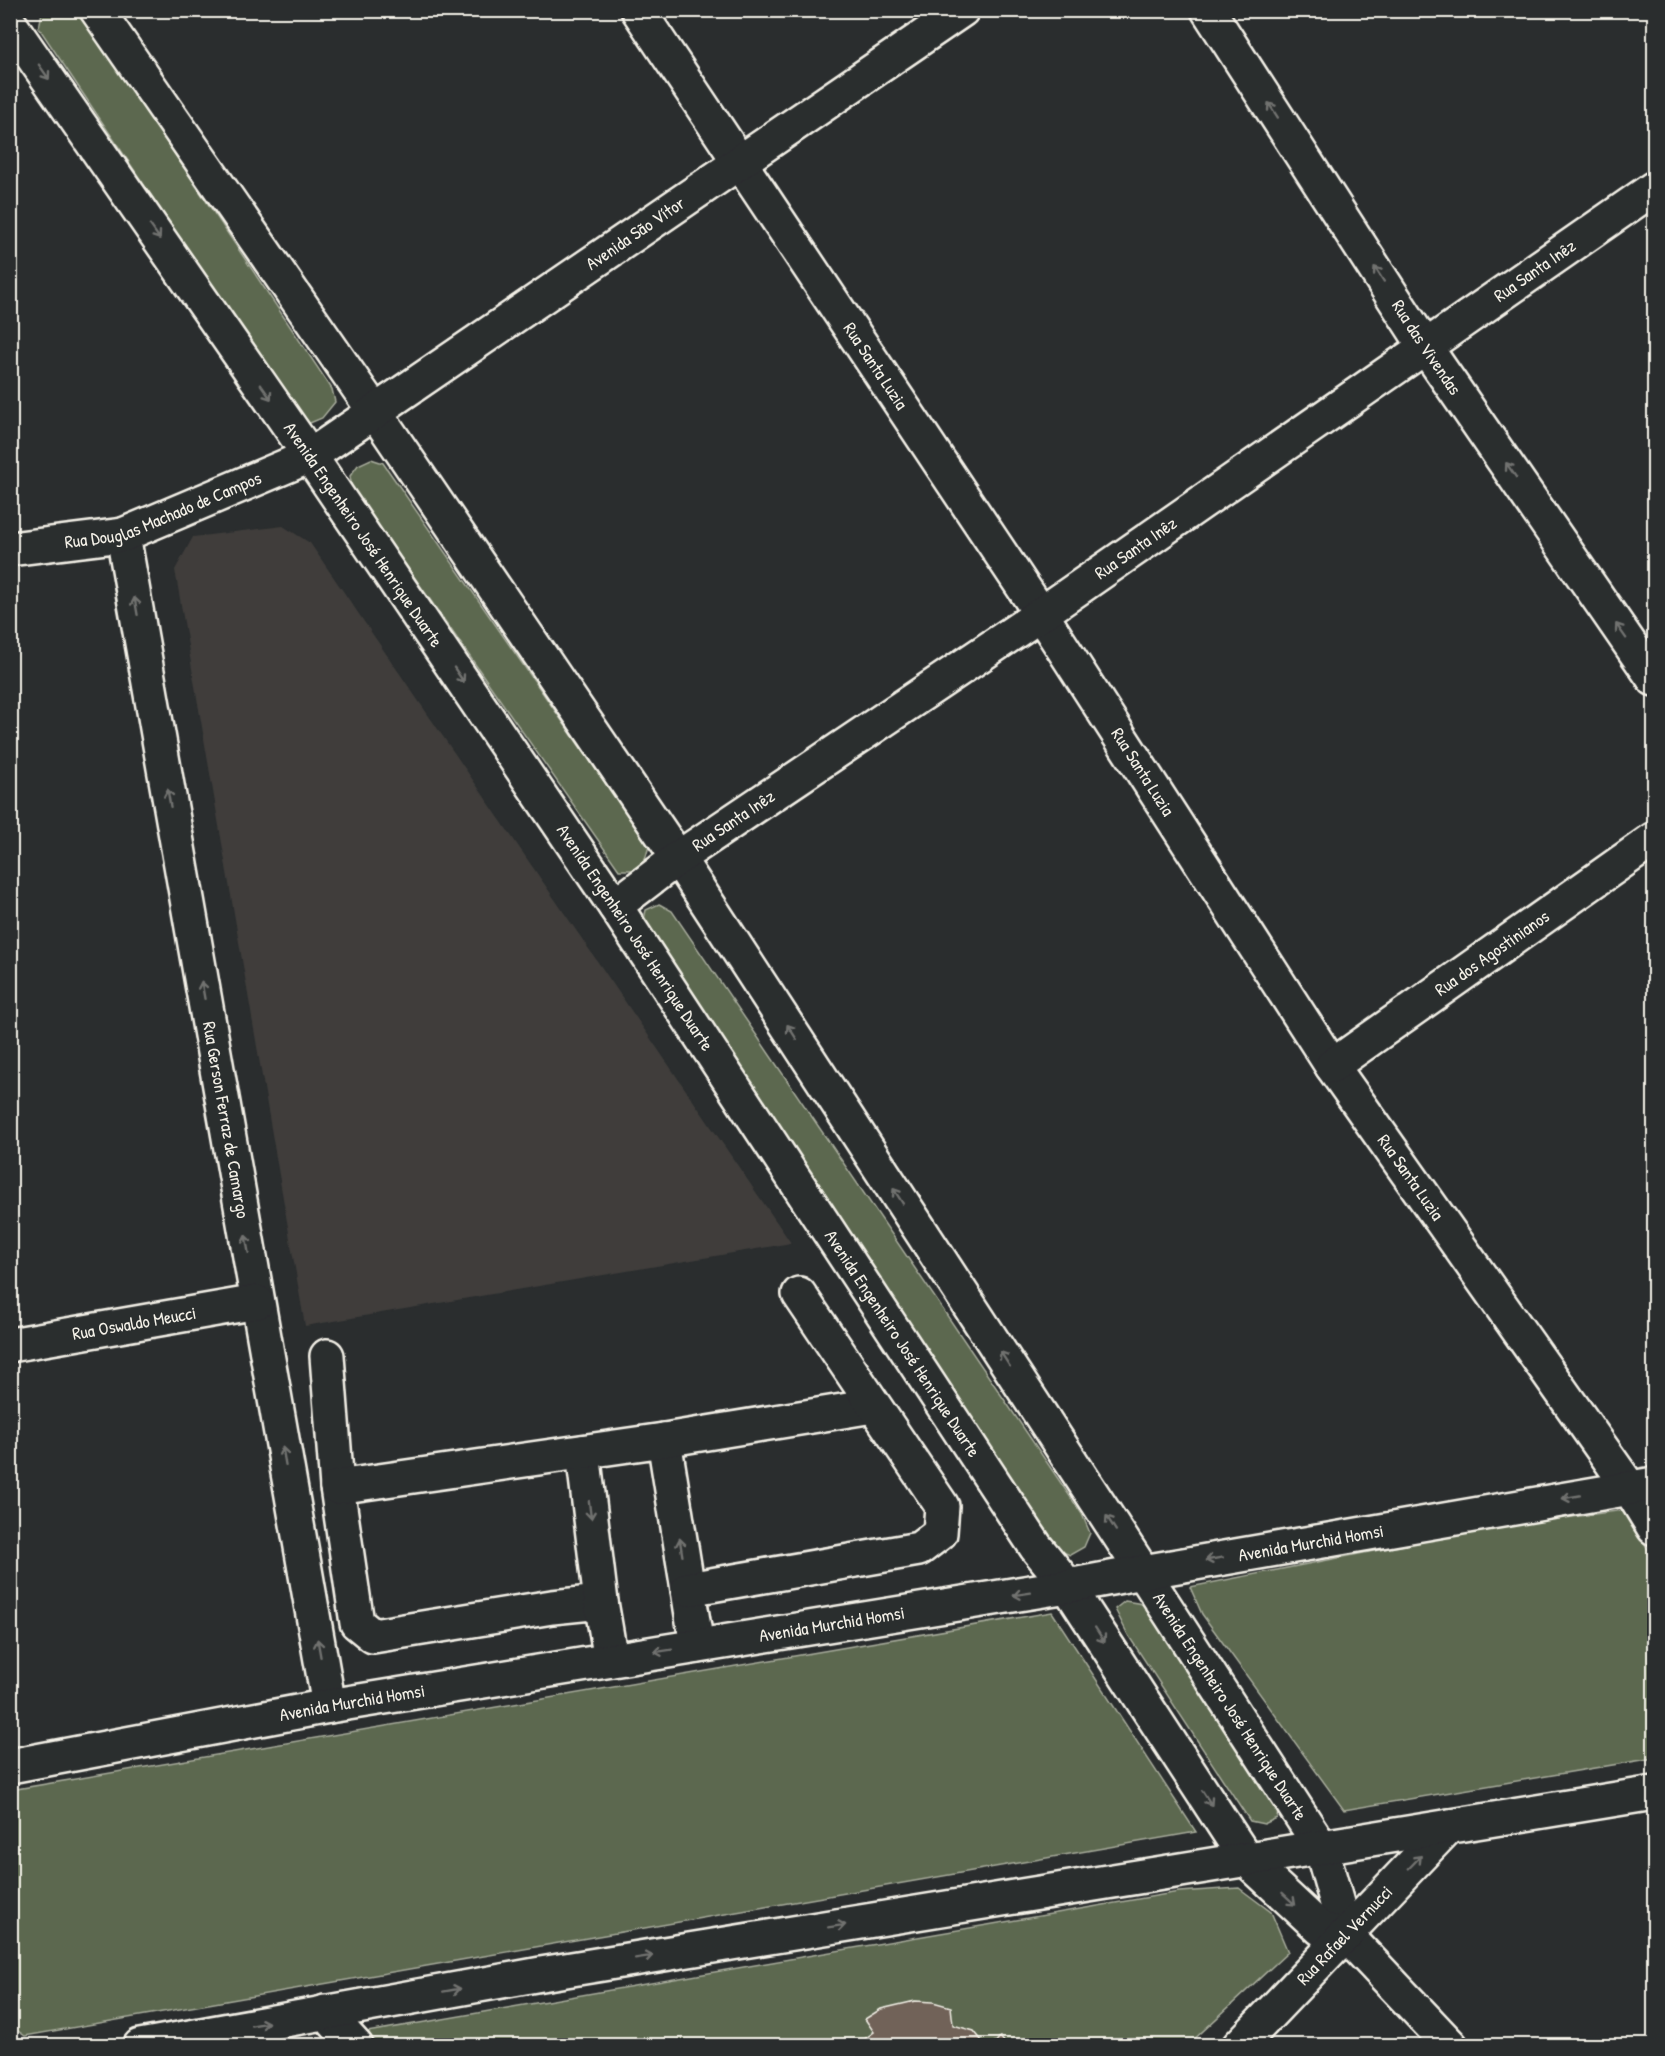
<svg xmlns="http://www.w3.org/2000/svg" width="1665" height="2056" font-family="'Patrick Hand',sans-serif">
  <rect width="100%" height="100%" fill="#2a2d2e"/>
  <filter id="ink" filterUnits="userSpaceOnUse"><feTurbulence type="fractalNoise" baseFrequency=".0167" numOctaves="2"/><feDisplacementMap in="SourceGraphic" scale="12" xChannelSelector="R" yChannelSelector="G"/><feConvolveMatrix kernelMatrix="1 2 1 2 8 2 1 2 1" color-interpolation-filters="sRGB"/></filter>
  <g filter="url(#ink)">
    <polygon fill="#3f3d3b" points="283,526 310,543 791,1243 305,1326 175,570 193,537"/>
    <g fill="#5c6850" stroke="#a8ac9c" stroke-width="1.5">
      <polygon points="45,11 74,11 95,35 332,389 335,402 322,418 305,425 39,28 42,12"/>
      <polygon points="371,459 383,463 649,846 645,860 633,870 619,870 352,488 350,476 358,465"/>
      <polygon points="659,904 672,911 1082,1514 1090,1533 1084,1547 1070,1555 1056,1549 643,924 646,910"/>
      <polygon points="1624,1510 1654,1559 1654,1758 1344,1810 1202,1614 1190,1587 1491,1528"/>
      <polygon points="1125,1601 1149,1605 1279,1801 1277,1818 1264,1824 1250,1821 1128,1635 1115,1609"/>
      <polygon points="1052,1612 1196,1832 25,2036 11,2026 11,1790"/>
      <polygon points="1239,1888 1271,1912 1288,1952 1188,2045 379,2046 367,2032 1179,1892"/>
    </g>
    <g fill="#716258" stroke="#f4f1e8" stroke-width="1.5">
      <polygon points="915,2001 933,2002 951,2007 953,2025 974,2031 986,2046 855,2046 874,2032 865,2019 881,2009"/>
      <polygon points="1000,2037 1008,2046 992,2046"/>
    </g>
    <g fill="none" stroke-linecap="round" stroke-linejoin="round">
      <g stroke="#f4f1e8" stroke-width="38">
        <g id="minor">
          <path id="s1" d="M97,10L375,412L678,858L1143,1572L1321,1847L1346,1935L1451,2046"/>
          <path id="s2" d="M638,10L1041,614L1332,1066L1629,1487L1654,1528"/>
          <path id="s3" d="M1208,10L1426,348L1654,679"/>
          <path id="s4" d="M10,24L310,456L615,906L1036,1547L1068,1586L1246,1859L1321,1929L1346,1935"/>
          <path id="s5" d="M123,535L329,1706"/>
          <path id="s6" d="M10,549L123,535L310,456L962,10"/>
          <path id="s7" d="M615,906L678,858L1041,614L1654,188"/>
          <path id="s8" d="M1332,1066L1654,839"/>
          <path id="s9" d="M10,1345L257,1302"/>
          <polyline points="327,1356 337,1487 357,1623 373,1636 552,1607 601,1602"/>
          <polyline points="664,1440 697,1646"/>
          <polyline points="583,1452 601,1602 611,1660"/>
          <polyline points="337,1487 664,1440 873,1406"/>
          <polyline points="688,1589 919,1549 940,1533 942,1506 799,1294"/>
          <polyline points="325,2012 356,2046"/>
          <path id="s10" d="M1239,2046L1449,1826"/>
        </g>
      </g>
      <g stroke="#f4f1e8" stroke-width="38">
        <g id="major">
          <path id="s11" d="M10,1766L329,1706L1068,1586L1143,1572L1654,1484"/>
          <polyline points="140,2046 541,1974 1654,1793"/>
        </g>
      </g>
      <use href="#minor" stroke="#2a2d2e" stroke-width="33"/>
      <use href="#major" stroke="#2a2d2e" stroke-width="33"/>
    </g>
    <defs><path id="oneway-shaft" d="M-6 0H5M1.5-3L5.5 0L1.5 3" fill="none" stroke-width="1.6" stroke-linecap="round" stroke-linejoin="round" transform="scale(1.5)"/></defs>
    <g stroke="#71726f">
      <use href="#oneway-shaft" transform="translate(44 72) rotate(55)"/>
      <use href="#oneway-shaft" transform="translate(1273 110) rotate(-123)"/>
      <use href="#oneway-shaft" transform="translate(155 232) rotate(55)"/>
      <use href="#oneway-shaft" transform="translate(1379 274) rotate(-123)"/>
      <use href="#oneway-shaft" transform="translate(266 392) rotate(55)"/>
      <use href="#oneway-shaft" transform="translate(1511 470) rotate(-125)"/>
      <use href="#oneway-shaft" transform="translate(136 606) rotate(-100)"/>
      <use href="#oneway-shaft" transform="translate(1621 631) rotate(-125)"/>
      <use href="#oneway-shaft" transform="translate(459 675) rotate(56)"/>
      <use href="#oneway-shaft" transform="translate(169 798) rotate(-100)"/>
      <use href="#oneway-shaft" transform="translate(203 990) rotate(-100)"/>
      <use href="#oneway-shaft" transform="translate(792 1032) rotate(-123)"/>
      <use href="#oneway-shaft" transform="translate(898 1196) rotate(-123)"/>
      <use href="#oneway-shaft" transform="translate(247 1244) rotate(-100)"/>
      <use href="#oneway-shaft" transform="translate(1005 1359) rotate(-123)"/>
      <use href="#oneway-shaft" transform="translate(284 1456) rotate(-100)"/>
      <use href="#oneway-shaft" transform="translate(1571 1497) rotate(170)"/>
      <use href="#oneway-shaft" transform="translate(590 1510) rotate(83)"/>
      <use href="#oneway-shaft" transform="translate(1111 1523) rotate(-123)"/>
      <use href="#oneway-shaft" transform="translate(681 1547) rotate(-99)"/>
      <use href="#oneway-shaft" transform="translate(1214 1559) rotate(170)"/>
      <use href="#oneway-shaft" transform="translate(1022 1594) rotate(171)"/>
      <use href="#oneway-shaft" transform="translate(1100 1635) rotate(57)"/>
      <use href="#oneway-shaft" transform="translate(319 1648) rotate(-100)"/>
      <use href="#oneway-shaft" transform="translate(663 1651) rotate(171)"/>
      <use href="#oneway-shaft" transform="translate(1207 1798) rotate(57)"/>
      <use href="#oneway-shaft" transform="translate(1415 1862) rotate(-46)"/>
      <use href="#oneway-shaft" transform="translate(1289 1899) rotate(43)"/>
      <use href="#oneway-shaft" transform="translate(837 1926) rotate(-9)"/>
      <use href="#oneway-shaft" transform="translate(644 1957) rotate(-9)"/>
      <use href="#oneway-shaft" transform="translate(452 1990) rotate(-10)"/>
      <use href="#oneway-shaft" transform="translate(260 2024) rotate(-10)"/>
    </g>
  </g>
  <g text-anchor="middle" stroke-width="6" stroke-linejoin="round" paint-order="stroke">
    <g font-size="18" fill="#f4f1e8" stroke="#2a2d2e">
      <text dy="6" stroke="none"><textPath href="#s6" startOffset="711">Avenida São Vítor</textPath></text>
      <text dy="6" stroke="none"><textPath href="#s7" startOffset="1118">Rua Santa Inêz</textPath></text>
      <text dy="6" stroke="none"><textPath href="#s3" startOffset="402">Rua das Vivendas</textPath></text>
      <text dy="6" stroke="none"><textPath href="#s2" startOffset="428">Rua Santa Luzia</textPath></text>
      <text dy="6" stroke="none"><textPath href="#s6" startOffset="159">Rua Douglas Machado de Campos</textPath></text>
      <text dy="6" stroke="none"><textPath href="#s4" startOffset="621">Avenida Engenheiro José Henrique Duarte</textPath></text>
      <text dy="6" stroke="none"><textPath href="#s7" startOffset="632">Rua Santa Inêz</textPath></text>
      <text dy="6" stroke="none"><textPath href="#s2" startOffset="914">Rua Santa Luzia</textPath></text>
      <text dy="6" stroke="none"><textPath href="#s7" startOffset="146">Rua Santa Inêz</textPath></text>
      <text dy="6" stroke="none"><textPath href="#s4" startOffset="1107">Avenida Engenheiro José Henrique Duarte</textPath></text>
      <text dy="6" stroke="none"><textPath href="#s8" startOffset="196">Rua dos Agostinianos</textPath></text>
      <text dy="6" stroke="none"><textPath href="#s5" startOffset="594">Rua Gerson Ferraz de Camargo</textPath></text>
      <text dy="6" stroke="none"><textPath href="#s2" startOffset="1400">Rua Santa Luzia</textPath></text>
      <text dy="6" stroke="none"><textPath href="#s9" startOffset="126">Rua Oswaldo Meucci</textPath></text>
      <text dy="6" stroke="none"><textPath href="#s4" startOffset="1593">Avenida Engenheiro José Henrique Duarte</textPath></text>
      <text dy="6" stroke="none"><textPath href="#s11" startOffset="1320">Avenida Murchid Homsi</textPath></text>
      <text dy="6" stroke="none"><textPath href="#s11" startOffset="834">Avenida Murchid Homsi</textPath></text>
      <text dy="6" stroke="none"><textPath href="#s11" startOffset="348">Avenida Murchid Homsi</textPath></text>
      <text dy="6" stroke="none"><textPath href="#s1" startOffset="2040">Avenida Engenheiro José Henrique Duarte</textPath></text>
      <text dy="6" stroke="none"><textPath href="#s10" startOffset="153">Rua Rafael Vernucci</textPath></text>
    </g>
  </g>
  <rect width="1665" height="2056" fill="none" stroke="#2a2d2e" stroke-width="36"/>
  <rect x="18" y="18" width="1629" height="2020" fill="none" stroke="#f4f1e8" stroke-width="2" filter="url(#ink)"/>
</svg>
